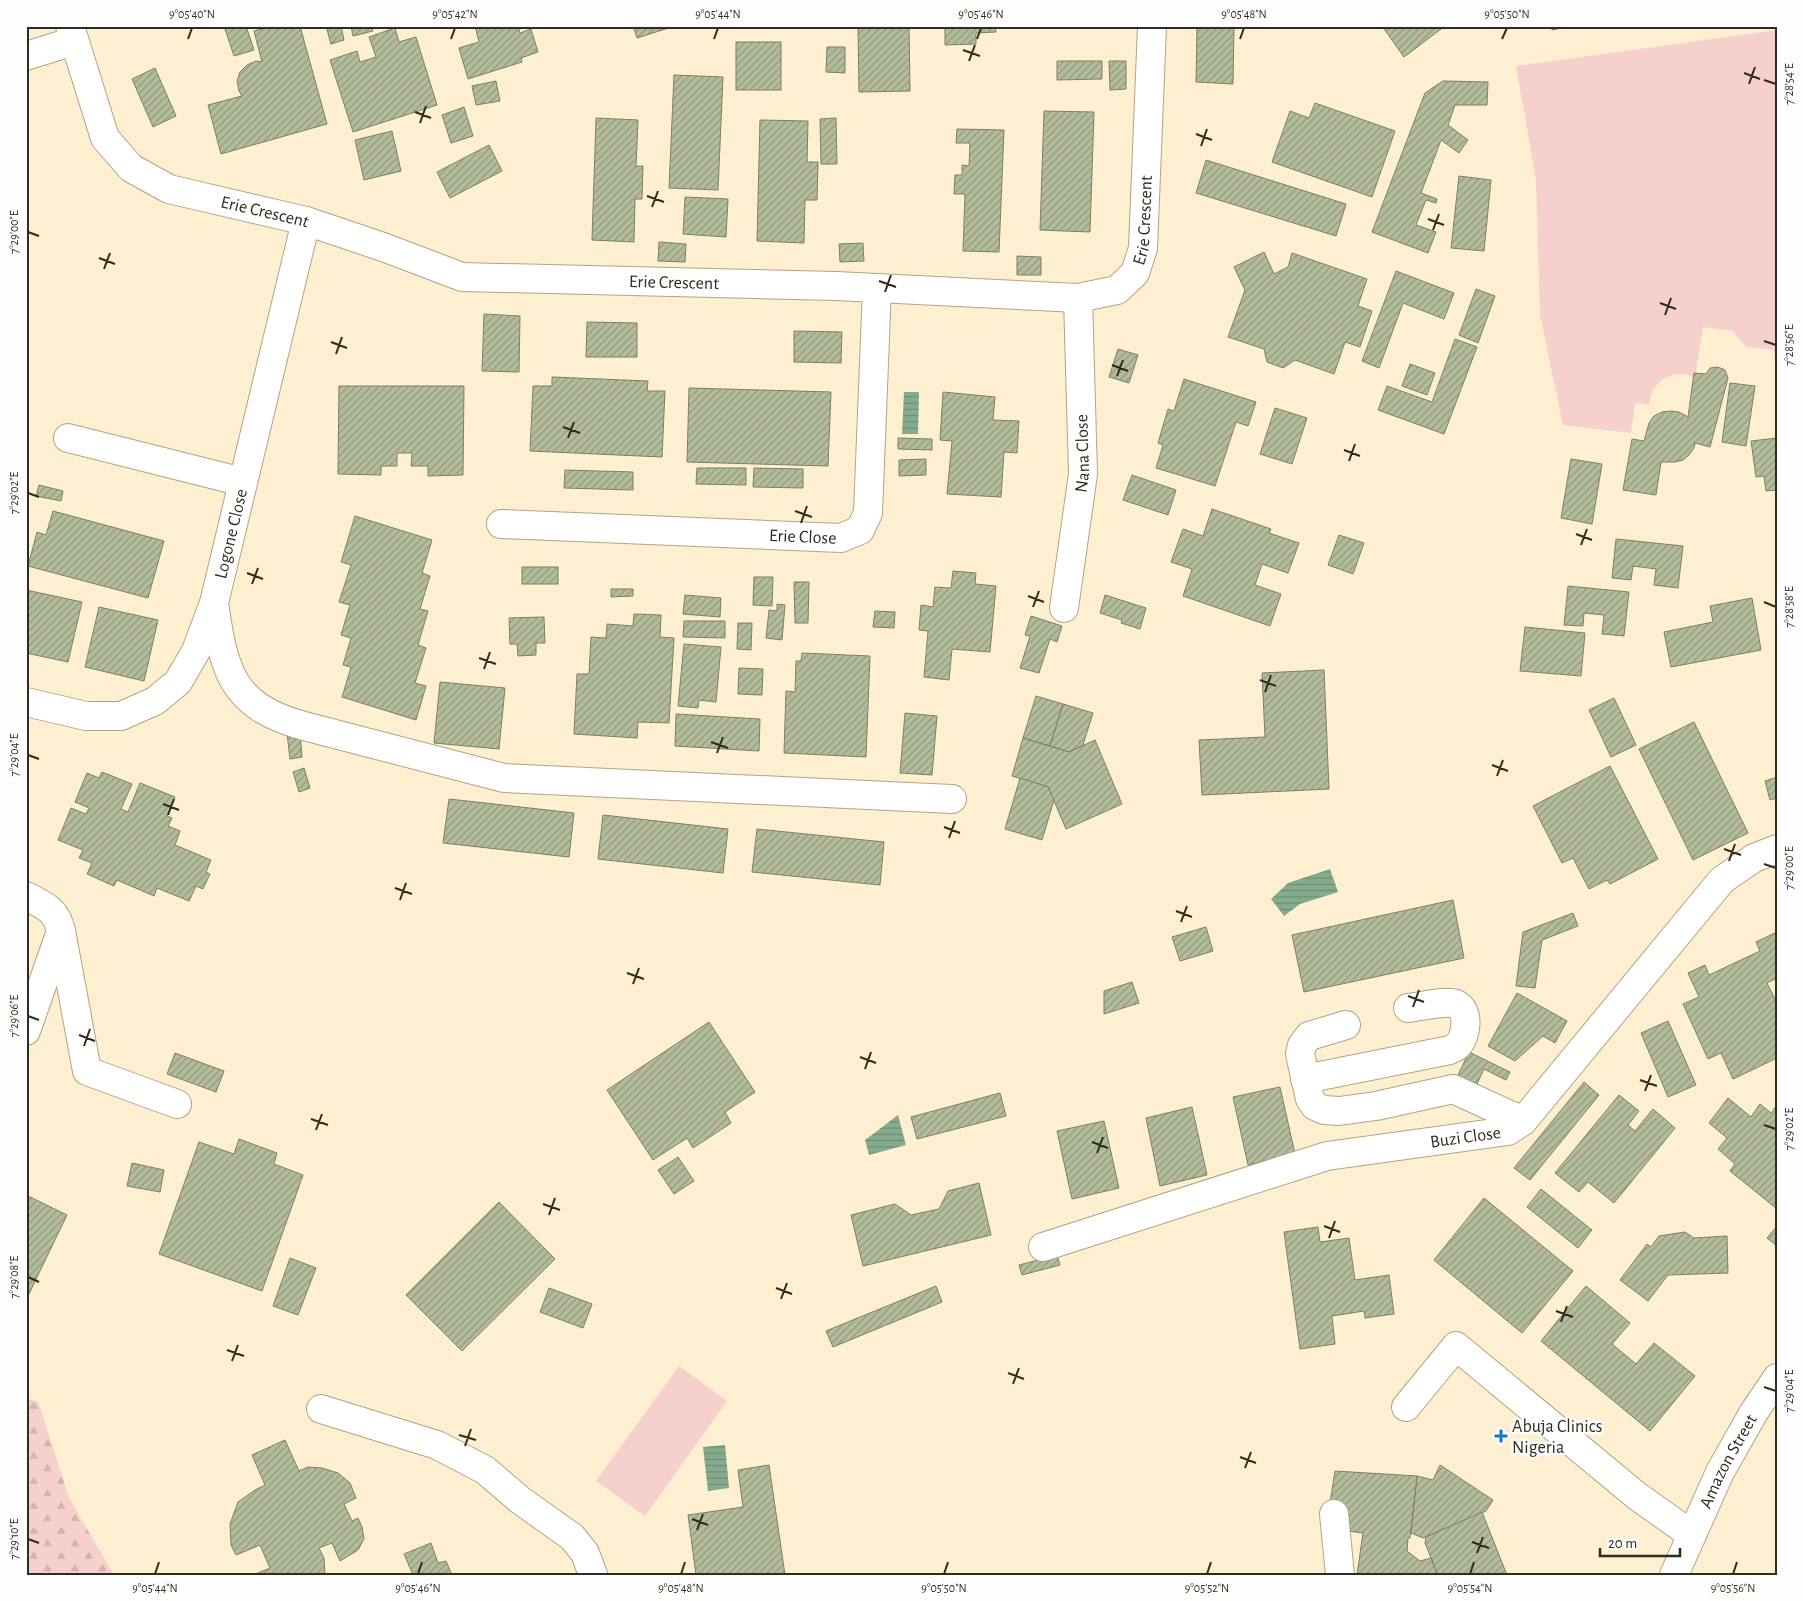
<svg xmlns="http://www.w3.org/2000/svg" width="1803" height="1601" font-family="'Alegreya Sans',sans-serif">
  <defs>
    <pattern id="forest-firs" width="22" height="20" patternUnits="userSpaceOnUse" patternTransform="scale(1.25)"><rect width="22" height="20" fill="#f6d0cc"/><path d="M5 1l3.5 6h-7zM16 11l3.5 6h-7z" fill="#d3b3af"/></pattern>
    <pattern id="water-rules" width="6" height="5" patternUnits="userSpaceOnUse" patternTransform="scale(1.25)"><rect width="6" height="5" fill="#86ac8f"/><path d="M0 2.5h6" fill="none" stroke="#6e8c74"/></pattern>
    <pattern id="building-hatch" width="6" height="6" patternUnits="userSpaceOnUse" patternTransform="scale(1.25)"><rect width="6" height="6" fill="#b3bc9c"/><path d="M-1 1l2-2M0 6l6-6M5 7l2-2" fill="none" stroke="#92997f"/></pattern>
  </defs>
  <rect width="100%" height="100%" fill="#fdefcf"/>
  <g fill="#f6d0cc">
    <path d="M1777,30V360L1773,350L1746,347L1733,331L1703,327L1695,377C1672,369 1652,379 1649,405L1635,403L1631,433L1563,425L1540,315L1536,180L1516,66Z"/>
    <polygon points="679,1366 727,1401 645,1516 596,1481"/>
  </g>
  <polygon fill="url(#forest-firs)" points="26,1399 38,1401 69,1498 114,1575 26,1575"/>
  <g fill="url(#water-rules)">
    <polygon points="904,392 919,392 918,434 902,434"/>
    <polygon points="1330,869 1338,892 1300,904 1284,916 1271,899 1288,883"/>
    <polygon points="898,1115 906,1145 869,1155 865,1140"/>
    <polygon points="725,1445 729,1488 708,1491 703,1447"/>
  </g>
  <g fill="url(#building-hatch)" stroke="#7a8264">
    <polygon points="224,26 246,26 254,50 234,56"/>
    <polygon points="272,26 300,26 327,124 221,154 208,105 242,96 239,91 237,81 240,72 247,65 256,61 262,62 254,31"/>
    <polygon points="326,26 341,26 344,40 331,44"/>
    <polygon points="351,26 371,26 373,31 353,36"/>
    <polygon points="475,26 518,26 520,33 531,29 538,52 521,58 522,62 468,79 459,48 479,42"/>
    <polygon points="633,26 675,26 637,38"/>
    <polygon points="858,26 909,26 910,91 859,92"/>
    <polygon points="945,26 995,26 996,32 976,33 976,44 945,45"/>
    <polygon points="1197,26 1234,26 1233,84 1196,82"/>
    <polygon points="1382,26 1445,26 1404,57"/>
    <polygon points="1551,26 1571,26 1552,30"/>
    <polygon points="395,28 399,42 416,37 437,105 353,132 330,60 357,51 360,62 376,57 369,37"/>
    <rect x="736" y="42" width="45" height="48"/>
    <polygon points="827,47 845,47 845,73 826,72"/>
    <polygon points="1057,61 1102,61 1102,79 1057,80"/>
    <polygon points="1109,61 1126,61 1126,89 1110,90"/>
    <polygon points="155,68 176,116 153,127 132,79"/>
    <polygon points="674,75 723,77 718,190 669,188"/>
    <polygon points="496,81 500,101 476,105 472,86"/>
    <polygon points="1443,81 1488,82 1487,105 1455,105 1448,125 1468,140 1459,153 1441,140 1421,193 1437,199 1436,203 1426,200 1416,225 1436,232 1428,253 1372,232 1425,93"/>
    <polygon points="1315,103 1395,131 1372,197 1272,162 1290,111 1309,118"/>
    <polygon points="464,107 473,136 451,143 442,115"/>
    <polygon points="1044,111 1094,112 1090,232 1040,230"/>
    <polygon points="596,118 638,120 636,166 643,166 642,199 635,199 634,242 592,240"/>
    <polygon points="836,118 837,164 821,164 820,119"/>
    <polygon points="760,120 808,121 807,162 818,162 817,200 805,200 804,243 757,241"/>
    <polygon points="957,129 1004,130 999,252 963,251 965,194 954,194 955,175 962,175 962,165 969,166 970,143 956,143"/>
    <polygon points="392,131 401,171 364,180 355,140"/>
    <polygon points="489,145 502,171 450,198 437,172"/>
    <polygon points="1206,160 1346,204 1336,236 1196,193"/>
    <polygon points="1459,176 1491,180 1484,251 1451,248"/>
    <polygon points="685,197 728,199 726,237 683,234"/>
    <polygon points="659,242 686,244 685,262 658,261"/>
    <polygon points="863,243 864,261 840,262 839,244"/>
    <polygon points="1264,252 1274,274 1288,267 1292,253 1367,279 1358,306 1372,311 1360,347 1345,342 1334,374 1295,360 1283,368 1267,362 1264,349 1228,337 1245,290 1234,267"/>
    <polygon points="1017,256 1041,257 1041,275 1017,275"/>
    <polygon points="1396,271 1454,293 1444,319 1403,303 1379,368 1362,361"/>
    <polygon points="1476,289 1495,296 1478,343 1459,335"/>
    <polygon points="484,314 520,316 519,372 482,371"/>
    <polygon points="587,322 637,323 637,357 586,357"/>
    <polygon points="794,331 842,332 841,363 794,362"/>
    <polygon points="1455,339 1477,347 1444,434 1378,410 1387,386 1432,402"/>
    <polygon points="1118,349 1138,355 1129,383 1109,377"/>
    <polygon points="1410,364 1435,373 1427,395 1402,386"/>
    <polygon points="1718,367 1725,370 1728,378 1710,447 1695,443 1694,448 1689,455 1683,460 1675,462 1661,462 1656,495 1623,490 1632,439 1644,441 1649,423 1654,416 1662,412 1671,411 1679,412 1688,417 1694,373 1706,374 1710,368"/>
    <polygon points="552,377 648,381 647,391 665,391 662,457 530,451 533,386 552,386"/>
    <polygon points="1184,379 1256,402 1248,426 1236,422 1215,486 1156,468 1163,445 1158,443 1168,409 1174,411"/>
    <polygon points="1730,383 1755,386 1746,446 1722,442"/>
    <polygon points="339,386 464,386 463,475 428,476 428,466 411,466 412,453 397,453 397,466 381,466 381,475 338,474"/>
    <polygon points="689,388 831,392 828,466 687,462"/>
    <polygon points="943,392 995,397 993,420 1019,421 1017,453 1004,452 1001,497 947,494 952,441 940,440"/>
    <polygon points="1275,408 1307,418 1292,464 1260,454"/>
    <polygon points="898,438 932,439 932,450 898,449"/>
    <polygon points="1777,438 1777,490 1766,491 1764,476 1756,477 1751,441"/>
    <polygon points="926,459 926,475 899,476 899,460"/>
    <polygon points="1571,459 1602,464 1592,524 1561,518"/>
    <polygon points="697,468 746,468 746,485 696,484"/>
    <polygon points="754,468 803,469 803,488 753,487"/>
    <polygon points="565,470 633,472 633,490 564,488"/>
    <polygon points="1132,475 1176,490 1168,515 1123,500"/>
    <polygon points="39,485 63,491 61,501 36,496"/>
    <polygon points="1212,509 1271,529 1269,533 1299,543 1288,573 1262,564 1255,585 1281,594 1270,626 1183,596 1192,569 1171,562 1183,529 1203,536"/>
    <polygon points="53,511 164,541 148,598 28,566 37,532 46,535"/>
    <polygon points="355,516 432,540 422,573 430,576 420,609 428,611 418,645 426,648 415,683 426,686 416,720 342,697 351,667 343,665 351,638 341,635 350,605 339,602 351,565 341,562"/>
    <polygon points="1339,535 1364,543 1353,574 1328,565"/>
    <polygon points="1616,539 1683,546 1678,588 1654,585 1656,569 1633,566 1631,580 1612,578"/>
    <rect x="522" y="567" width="36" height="17"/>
    <polygon points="953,571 976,573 975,584 996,586 990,652 952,649 949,680 924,677 928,631 919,630 921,605 933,607 935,587 951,588"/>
    <polygon points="754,577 773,577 772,606 753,605"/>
    <polygon points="794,582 809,582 808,623 795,623"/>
    <polygon points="1568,586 1629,592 1624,636 1602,634 1604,615 1584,613 1583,626 1564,625"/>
    <polygon points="611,589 633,589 633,596 611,597"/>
    <polygon points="26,590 82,602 68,662 26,653"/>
    <polygon points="685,595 721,598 720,617 683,614"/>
    <polygon points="1105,595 1146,608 1140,629 1121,623 1122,620 1100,613"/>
    <polygon points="1752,598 1761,650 1671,667 1664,632 1713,622 1710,606"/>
    <polygon points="777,604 785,605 782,640 766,638 769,610 777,611"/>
    <polygon points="99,607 158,620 144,681 85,667"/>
    <polygon points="875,611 895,612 894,628 873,627"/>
    <polygon points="634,614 661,615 660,637 674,638 669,723 638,722 637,738 574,734 577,674 589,674 591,637 606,638 607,624 633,626"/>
    <polygon points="1031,616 1062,626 1057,642 1050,639 1039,673 1020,668 1030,636 1025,635"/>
    <polygon points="544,617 545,643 536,643 536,655 518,656 517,644 510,644 509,618"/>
    <polygon points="684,621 725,621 725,638 683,637"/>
    <polygon points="738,623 752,623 751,650 737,649"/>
    <polygon points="1525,627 1585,633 1581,676 1520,671"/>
    <polygon points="684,644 721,647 716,702 699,700 698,708 678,706"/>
    <polygon points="802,653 870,656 866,757 784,753 786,691 795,692 796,661 801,661"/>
    <polygon points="739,668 763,669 762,695 738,694"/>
    <polygon points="1324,670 1329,789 1202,795 1199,740 1265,737 1262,673"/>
    <polygon points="440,682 505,688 499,749 434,743"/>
    <polygon points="1036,696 1063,704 1050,746 1023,738"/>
    <polygon points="1614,698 1636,745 1611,757 1589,710"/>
    <polygon points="1063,704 1093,713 1083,745 1069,752 1050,746"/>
    <polygon points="905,713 937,716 932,775 900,773"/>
    <polygon points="676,714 760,719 759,751 675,746"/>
    <polygon points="1694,722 1748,833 1693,860 1639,749"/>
    <polygon points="300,732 302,757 290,759 287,733"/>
    <polygon points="1023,738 1069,752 1095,740 1122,804 1066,829 1048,787 1012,776"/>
    <polygon points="1610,766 1658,859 1610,884 1607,880 1589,889 1573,858 1562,863 1533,806"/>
    <polygon points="304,768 310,788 299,792 293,772"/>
    <polygon points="102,772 132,784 121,809 128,812 140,783 175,797 167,816 172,818 168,826 180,831 175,845 211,860 206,872 210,874 203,889 196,886 189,901 157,888 154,896 117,880 114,886 87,874 92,863 79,858 83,850 58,840 71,808 86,814 89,808 75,802 87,773 99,778"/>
    <polygon points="1777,777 1777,798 1770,800 1765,781"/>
    <polygon points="1020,778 1048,787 1054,800 1042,840 1005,829"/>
    <polygon points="449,799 574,813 569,857 443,843"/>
    <polygon points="603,815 728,829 723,873 598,859"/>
    <polygon points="757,829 884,842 880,885 752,872"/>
    <polygon points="1453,900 1464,958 1304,992 1292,935"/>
    <polygon points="1573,913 1578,926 1542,940 1535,988 1516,986 1523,932"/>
    <polygon points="1206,927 1213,951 1180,961 1172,937"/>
    <polygon points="1777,932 1777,978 1767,983 1777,1003 1777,1058 1733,1079 1721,1053 1708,1059 1683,1004 1699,997 1688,973 1705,965 1709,975 1760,951 1756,942"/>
    <polygon points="1132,982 1139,1003 1104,1014 1104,991"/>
    <polygon points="1517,993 1567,1021 1555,1043 1543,1036 1515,1061 1488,1046"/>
    <polygon points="1668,1021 1696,1085 1668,1097 1641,1033"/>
    <polygon points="709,1022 755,1092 725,1112 731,1123 693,1148 687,1138 653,1160 607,1090"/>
    <polygon points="1469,1052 1510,1072 1506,1080 1484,1069 1476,1086 1457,1077"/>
    <polygon points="175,1053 224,1071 216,1092 167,1074"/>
    <polygon points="1584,1082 1599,1095 1530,1180 1514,1168"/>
    <polygon points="1280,1087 1295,1154 1248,1165 1233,1097"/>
    <polygon points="1000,1093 1006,1116 917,1139 911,1117"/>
    <polygon points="1619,1095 1639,1111 1628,1125 1635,1131 1653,1109 1675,1128 1614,1203 1588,1182 1579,1192 1555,1173"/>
    <polygon points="1728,1098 1751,1117 1760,1104 1771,1113 1777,1105 1777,1209 1730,1171 1735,1164 1718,1149 1727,1138 1709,1123"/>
    <polygon points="1192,1107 1207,1175 1160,1186 1146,1118"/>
    <polygon points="1104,1121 1119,1188 1072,1199 1057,1131"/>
    <polygon points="239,1139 277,1153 274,1164 303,1175 262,1291 159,1254 199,1142 234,1154"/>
    <polygon points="678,1157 694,1181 674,1194 658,1170"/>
    <polygon points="132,1163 164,1170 160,1192 127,1186"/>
    <polygon points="979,1183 991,1235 863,1266 851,1215 895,1204 911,1215 939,1209 948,1191"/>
    <polygon points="1541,1189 1592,1230 1578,1248 1527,1207"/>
    <polygon points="26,1195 67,1215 26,1300"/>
    <polygon points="1484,1198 1573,1271 1522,1333 1434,1260"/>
    <polygon points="499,1202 555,1259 462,1351 406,1295"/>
    <polygon points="1777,1226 1777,1246 1767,1238"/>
    <polygon points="1318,1227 1320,1242 1349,1238 1355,1280 1389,1275 1394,1314 1365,1318 1364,1311 1332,1316 1335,1344 1300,1349 1284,1232"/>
    <polygon points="1685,1232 1694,1238 1727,1236 1728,1273 1668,1275 1648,1301 1620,1280 1647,1244 1651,1247 1659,1236"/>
    <polygon points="1057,1255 1060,1265 1022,1275 1019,1265"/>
    <polygon points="290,1258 316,1268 298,1315 273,1306"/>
    <polygon points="936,1286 942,1302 833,1347 826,1331"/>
    <polygon points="1586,1286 1630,1323 1612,1344 1636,1364 1654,1343 1695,1376 1650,1431 1541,1341"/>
    <polygon points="549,1288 592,1304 583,1328 540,1312"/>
    <polygon points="285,1440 299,1471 308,1467 322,1468 338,1473 350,1483 356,1498 344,1504 352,1521 358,1518 362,1527 364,1539 358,1550 340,1561 332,1543 319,1548 324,1558 325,1575 253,1575 270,1568 260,1545 236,1555 231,1545 230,1524 238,1502 255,1490 265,1485 252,1455"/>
    <polygon points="769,1465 785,1575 696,1575 688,1515 743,1507 738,1470"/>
    <polygon points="1440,1465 1493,1500 1486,1511 1423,1538 1411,1533 1417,1476 1433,1480"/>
    <polygon points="1335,1471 1417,1476 1410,1538 1408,1538 1407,1551 1420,1561 1431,1558 1438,1575 1357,1575 1363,1533 1341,1530 1345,1505 1330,1503"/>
    <polygon points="1482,1512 1507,1575 1438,1575 1425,1543 1426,1537"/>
    <polygon points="431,1543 438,1563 446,1561 452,1575 413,1575 404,1554"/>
  </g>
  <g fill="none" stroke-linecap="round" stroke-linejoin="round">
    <g stroke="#b1a486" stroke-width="30">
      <g id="minor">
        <path id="s1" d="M70,26L105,138L131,168L169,189L306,221L383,247L462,277L836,286L1078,298L1117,290L1135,273L1143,248L1152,26"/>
        <polyline points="26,56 74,41"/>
        <polyline points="68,438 243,482"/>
        <path id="s2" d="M501,524L841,538L860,530L868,513L877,288"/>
        <path d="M214,603C224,671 231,706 304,726L504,778L952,799"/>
        <path id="s3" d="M1064,608L1083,474L1078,298"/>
        <path id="s4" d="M26,702L86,716H121L155,701L178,682L196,651L214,603L306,221"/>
        <path d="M26,896C45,906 56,909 61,931L26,1031"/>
        <polyline points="61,931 87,1071 177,1104"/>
        <polyline points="1346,1025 1309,1036 1302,1045 1300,1054 1310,1099 1315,1106 1324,1110 1339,1111 1376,1106 1453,1089 1523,1121"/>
        <path d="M1305,1079L1450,1050C1451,1049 1457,1047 1457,1046C1467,1037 1470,1010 1456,1004C1446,1000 1419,1007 1408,1008"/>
        <path id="s5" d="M1043,1247L1327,1156L1508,1131L1523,1121L1722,880L1754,858L1777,849"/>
        <polyline points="1406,1407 1456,1346 1637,1496 1692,1535"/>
        <polyline points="321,1409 437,1445 485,1470 520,1500 572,1537 585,1553 593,1575"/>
        <polyline points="1334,1514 1340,1575"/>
        <path id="s6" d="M1674,1575L1720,1472L1754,1412L1777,1378"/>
      </g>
    </g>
    <use href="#minor" stroke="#fff" stroke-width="28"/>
  </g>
  <path fill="none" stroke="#302b1e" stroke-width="2" d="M188,39L192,28M451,39L455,28M714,39L718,28M977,39L981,28M1240,39L1244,28M1502,39L1507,28M963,50L980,56M969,61L975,45M1744,73L1760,79M1764,80L1776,84M1749,84L1755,67M415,112L431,118M420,123L426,106M1196,134L1212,140M1201,146L1207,129M647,196L664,202M652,207L658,191M1428,219L1444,225M1433,230L1439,214M28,232L39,236M99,258L115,264M104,269L110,253M879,281L896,287M885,292L891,275M1660,303L1676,309M1665,315L1671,298M1764,341L1776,345M331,342L347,348M336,354L342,337M1112,365L1128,371M1117,376L1123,360M563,427L580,433M568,438L574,422M1344,450L1360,456M1349,461L1355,444M28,493L39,497M795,511L812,517M801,523L807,506M1576,534L1592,540M1581,545L1587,529M247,573L263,579M252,584L258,568M1028,596L1044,602M1764,602L1776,607M1033,607L1039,591M479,658L496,664M484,669L490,652M1260,680L1276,686M1265,692L1271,675M711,742L728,748M717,753L723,737M28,755L39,759M1492,765L1508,771M1497,776L1503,760M163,804L179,810M168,815L174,799M944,827L960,833M949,838L955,821M1724,849L1741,855M1729,861L1735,844M1764,864L1776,868M395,888L412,894M400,900L406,883M1176,911L1192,917M1181,922L1187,906M627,973L644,979M633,984L639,968M1408,996L1424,1002M1413,1007L1419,990M28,1016L39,1020M79,1035L95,1041M84,1046L90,1029M860,1057L876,1063M865,1069L871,1052M1640,1080L1657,1086M1645,1091L1651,1075M311,1119L328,1125M1764,1125L1776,1129M316,1130L322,1114M1092,1142L1108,1148M1097,1153L1103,1137M543,1204L560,1210M549,1215L555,1198M1324,1226L1340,1232M1329,1238L1335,1221M28,1277L39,1282M776,1288L792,1294M781,1299L787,1283M1556,1311L1573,1317M1561,1322L1567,1306M227,1350L244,1356M232,1361L238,1345M1008,1373L1024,1379M1013,1384L1019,1368M1764,1387L1776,1391M459,1435L476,1440M465,1446L471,1429M1240,1457L1256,1463M1245,1468L1251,1452M692,1519L708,1525M697,1530L703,1514M28,1539L39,1543M1472,1542L1489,1548M1477,1553L1483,1537M155,1574L159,1562M418,1574L422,1562M681,1574L685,1562M944,1574L948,1562M1207,1574L1211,1562M1470,1574L1474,1562M1733,1574L1737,1562"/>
  <path fill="#147ac5" stroke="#fdfdfd" stroke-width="2" d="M1498.5 1428.5h5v5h5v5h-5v5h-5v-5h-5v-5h5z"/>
  <g text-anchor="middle" stroke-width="5" stroke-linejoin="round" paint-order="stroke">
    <g font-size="18" fill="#302b1e" stroke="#fdfdfd">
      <text dy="6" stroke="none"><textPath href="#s1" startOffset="299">Erie Crescent</textPath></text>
      <text dy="6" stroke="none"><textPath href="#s1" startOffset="1242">Erie Crescent</textPath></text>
      <text dy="6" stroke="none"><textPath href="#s1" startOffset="719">Erie Crescent</textPath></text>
      <text dy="6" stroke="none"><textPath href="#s3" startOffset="156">Nana Close</textPath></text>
      <text dy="6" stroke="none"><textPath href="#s4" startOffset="322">Logone Close</textPath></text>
      <text dy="6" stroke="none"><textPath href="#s2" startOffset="302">Erie Close</textPath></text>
      <text dy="6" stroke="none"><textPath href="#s5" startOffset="438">Buzi Close</textPath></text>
      <text dy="6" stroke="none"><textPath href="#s6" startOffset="126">Amazon Street</textPath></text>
    </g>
    <g font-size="18" fill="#302b1e" stroke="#fdfdfd" text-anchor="start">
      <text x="1512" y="1432">Abuja Clinics<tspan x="1512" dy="21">Nigeria</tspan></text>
    </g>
  </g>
  <rect width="1803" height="1601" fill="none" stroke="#fdfdfd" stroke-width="55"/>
  <path d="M1600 1548v8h80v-8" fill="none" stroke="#302b1e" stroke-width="2.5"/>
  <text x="1608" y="1548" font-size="15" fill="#302b1e" stroke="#fdfdfd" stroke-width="4" paint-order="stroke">20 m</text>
  <rect x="28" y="28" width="1748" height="1546" fill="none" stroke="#302b1e" stroke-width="2"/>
  <g font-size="12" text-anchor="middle" fill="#302b1e">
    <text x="192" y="18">9°05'40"N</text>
    <text x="455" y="18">9°05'42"N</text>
    <text x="718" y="18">9°05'44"N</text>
    <text x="981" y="18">9°05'46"N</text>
    <text x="1244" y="18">9°05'48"N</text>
    <text x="1507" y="18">9°05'50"N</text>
    <text transform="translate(1789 84) rotate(-90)" y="4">7°28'54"E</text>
    <text transform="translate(14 232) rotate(-90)" y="4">7°29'00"E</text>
    <text transform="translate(1789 345) rotate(-90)" y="4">7°28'56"E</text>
    <text transform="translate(14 493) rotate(-90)" y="4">7°29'02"E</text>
    <text transform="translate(1789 607) rotate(-90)" y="4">7°28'58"E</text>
    <text transform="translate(14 755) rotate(-90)" y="4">7°29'04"E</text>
    <text transform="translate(1789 868) rotate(-90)" y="4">7°29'00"E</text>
    <text transform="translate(14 1016) rotate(-90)" y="4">7°29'06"E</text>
    <text transform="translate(1789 1129) rotate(-90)" y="4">7°29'02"E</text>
    <text transform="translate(14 1277) rotate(-90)" y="4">7°29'08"E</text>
    <text transform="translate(1789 1391) rotate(-90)" y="4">7°29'04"E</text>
    <text transform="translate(14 1539) rotate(-90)" y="4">7°29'10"E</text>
    <text x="155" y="1592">9°05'44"N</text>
    <text x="418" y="1592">9°05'46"N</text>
    <text x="681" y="1592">9°05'48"N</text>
    <text x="944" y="1592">9°05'50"N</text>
    <text x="1207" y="1592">9°05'52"N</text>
    <text x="1470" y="1592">9°05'54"N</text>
    <text x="1733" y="1592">9°05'56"N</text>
  </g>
</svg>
